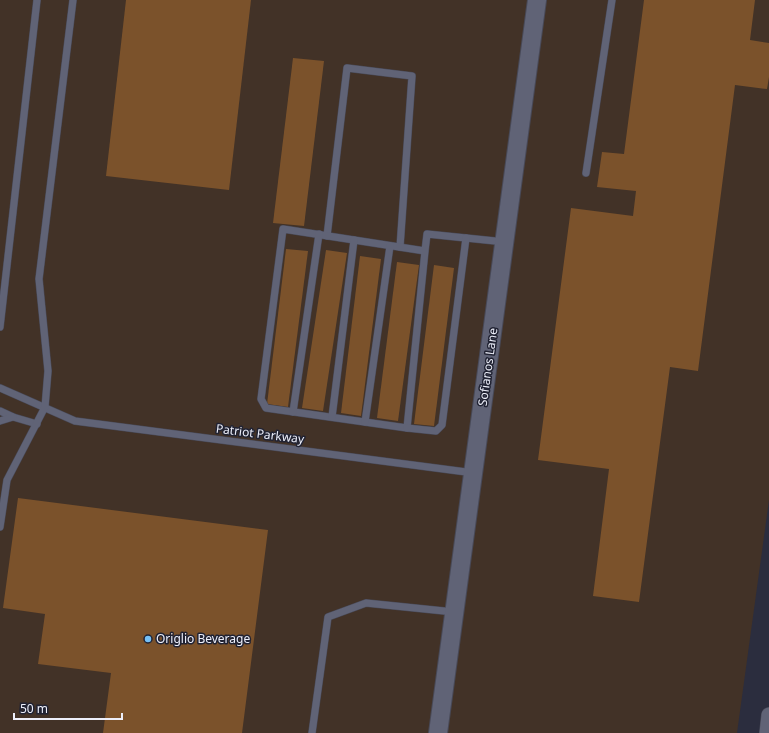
<svg xmlns="http://www.w3.org/2000/svg" width="769" height="733" font-family="'Noto Sans',sans-serif">
  <rect width="100%" height="100%" fill="#2b2d3e"/>
  <polygon fill="#423227" points="0,0 769,0 769,500 737,733 0,733"/>
  <g fill="#7b522b">
    <polygon points="126,0 251,0 229,190 106,176"/>
    <polygon points="644,0 755,0 750,40 769,43 769,77 767,89 735,85 698,371 670,367 639,602 593,596 609,469 538,460 571,208 633,216 636,191 597,187 602,152 624,154"/>
    <polygon points="293,58 324,61 304,226 273,223"/>
    <polygon points="286,249 308,251 288,407 267,404"/>
    <polygon points="326,250 347,253 323,411 302,408"/>
    <polygon points="360,256 381,259 361,416 341,413"/>
    <polygon points="397,262 419,265 398,421 377,418"/>
    <polygon points="434,265 454,268 434,426 414,424"/>
    <polygon points="18,498 268,530 242,733 103,733 111,673 38,664 45,614 3,608"/>
  </g>
  <g fill="none" stroke-linecap="round" stroke-linejoin="round">
    <g stroke="#484957" stroke-width="8">
      <g id="service">
        <polyline points="586,173 612,0"/>
        <polyline points="327,236 347,68 412,76 400,247"/>
        <polyline points="425,251 283,229 261,399 266,408 407,428 425,251 427,234 505,242"/>
        <polyline points="0,327 37,0"/>
        <polyline points="0,388 75,421 474,473"/>
        <polyline points="0,411 13,417 37,424"/>
        <polyline points="293,412 319,234"/>
        <polyline points="332,417 354,240"/>
        <polyline points="0,421 13,417"/>
        <polyline points="365,422 390,246"/>
        <polyline points="407,428 436,431 442,425 466,238"/>
        <polyline points="0,527 7,480 45,407 48,371 39,279 73,0"/>
        <polyline points="312,733 328,617 366,603 454,612"/>
      </g>
    </g>
    <g stroke="#484957" stroke-width="16">
      <polyline id="minor" points="767,733 769,715"/>
    </g>
    <g stroke="#484957" stroke-width="20">
      <polyline id="tertiary" points="438,733 537,0"/>
    </g>
    <use href="#service" stroke="#606376" stroke-width="7"/>
    <use href="#minor" stroke="#606376" stroke-width="15"/>
    <use href="#tertiary" stroke="#606376" stroke-width="18"/>
  </g>
  <circle fill="#75c0f6" stroke="#212333" stroke-width="1.5" cx="148" cy="639" r="4"/>
  <g text-anchor="middle" stroke-width="3" stroke-linejoin="round" paint-order="stroke">
    <g font-size="12" fill="#edeffa" stroke="#212333">
      <text transform="translate(488 367) rotate(-82)" y="4">Sofianos Lane</text>
      <text transform="translate(260 434) rotate(7)" y="4">Patriot Parkway</text>
    </g>
    <g font-size="12" fill="#edeffa" stroke="#212333" text-anchor="start">
      <text x="156" y="643">Origlio Beverage</text>
    </g>
  </g>
  <path d="M14 713v6h108v-6" fill="none" stroke="#edeffa" stroke-width="2"/>
  <text x="20" y="713" font-size="12" fill="#edeffa" stroke="#212333" stroke-width="3" paint-order="stroke">50 m</text>
</svg>
